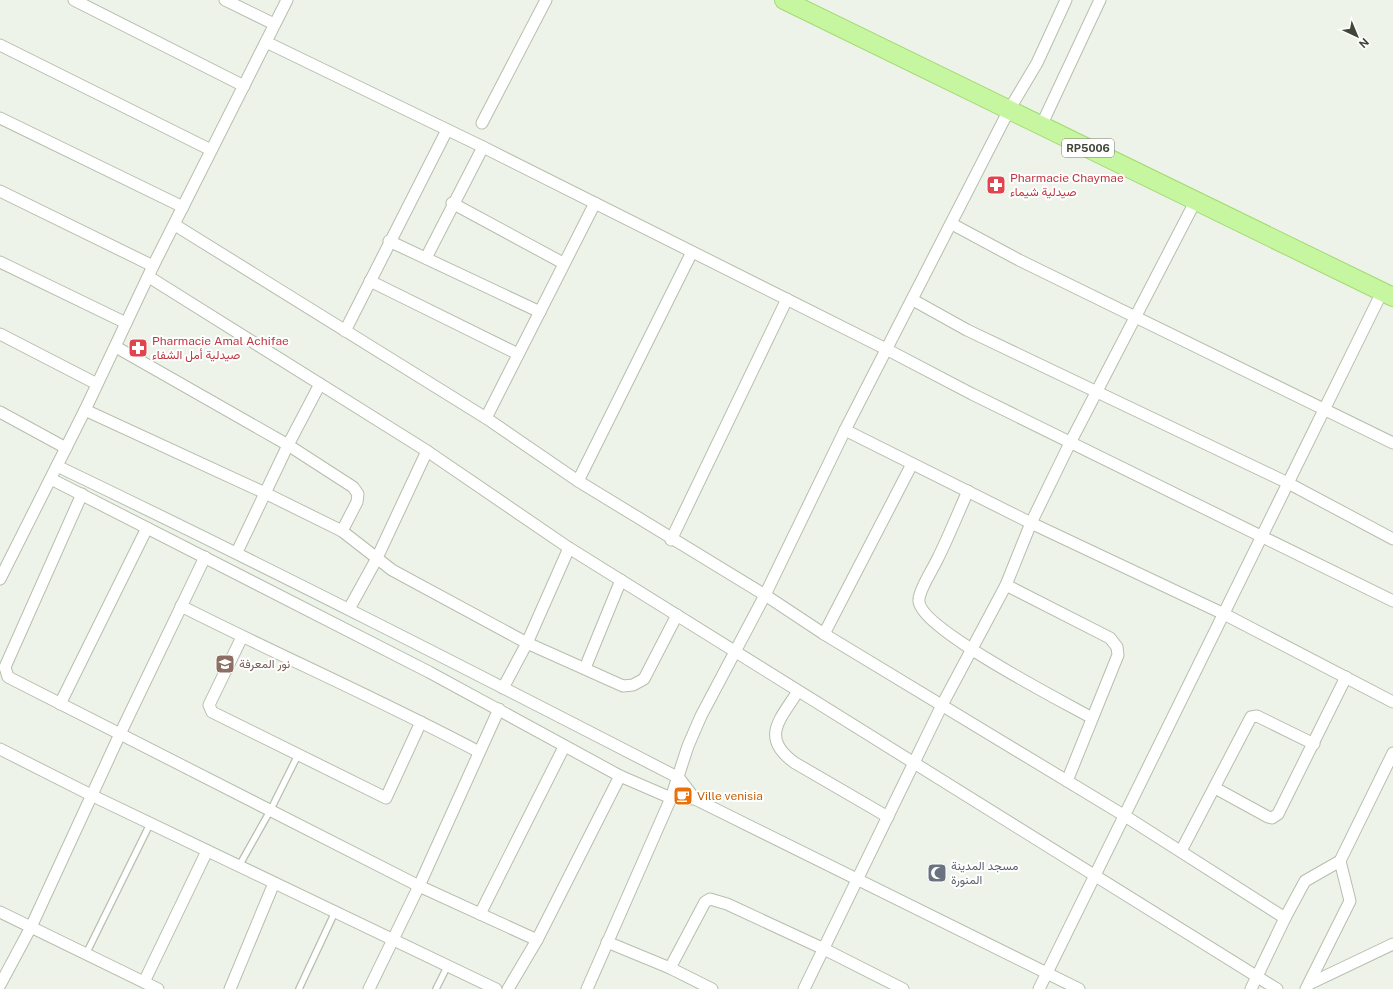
<svg xmlns="http://www.w3.org/2000/svg" width="1393" height="989" font-family="'Public Sans',Vazirmatn,sans-serif">
  <rect width="100%" height="100%" fill="#eef3ea"/>
  <g fill="none" stroke-linecap="round" stroke-linejoin="round">
    <g stroke="#b6bead" stroke-width="8">
      <g id="lane">
        <polyline points="239,866 270,811 298,755"/>
        <polyline points="86,954 150,824"/>
        <polyline points="299,989 335,912"/>
        <polyline points="436,989 447,967"/>
      </g>
    </g>
    <g stroke="#b6bead" stroke-width="13">
      <g id="street">
        <polyline points="74,0 244,86"/>
        <polyline points="225,0 274,24"/>
        <polyline points="266,42 483,147 886,349 972,394 1393,601"/>
        <polyline points="0,45 211,150"/>
        <polyline points="0,118 183,207"/>
        <polyline points="482,123 546,0"/>
        <polyline points="1041,126 1100,0"/>
        <polyline points="0,191 153,266"/>
        <polyline points="452,203 563,263"/>
        <polyline points="952,224 1019,260 1393,443"/>
        <polyline points="175,225 486,418 578,481 765,595 824,634 1125,816 1285,918"/>
        <polyline points="389,241 540,312"/>
        <polyline points="426,258 483,147"/>
        <polyline points="0,262 126,323"/>
        <polyline points="149,277 427,451 569,548 1277,989"/>
        <polyline points="370,281 518,354"/>
        <polyline points="913,300 967,330 1288,483 1393,539"/>
        <polyline points="345,331 447,130"/>
        <polyline points="0,334 97,384"/>
        <polyline points="116,347 288,445 353,487 358,494 357,502 342,531"/>
        <polyline points="85,410 265,493 342,531 392,570 527,643 623,686 633,685 644,679 677,615"/>
        <polyline points="0,412 66,448"/>
        <polyline points="486,418 595,203"/>
        <polyline points="845,430 1031,523 1224,614 1393,702"/>
        <path d="M57,466C266,566 473,672 679,778L695,799L1079,989"/>
        <polyline points="51,479 429,672 620,776 671,798 695,799"/>
        <polyline points="578,481 692,252"/>
        <path d="M968,491C958,513 949,536 938,558C933,569 920,588 919,599C915,627 1066,703 1092,718"/>
        <polyline points="82,494 5,667 8,677 419,886 537,940"/>
        <polyline points="671,540 787,299"/>
        <polyline points="237,552 288,445 320,384"/>
        <polyline points="0,579 85,410 153,266 287,0"/>
        <polyline points="1006,585 1110,638 1117,647 1118,655 1067,781"/>
        <path d="M181,606C280,656 381,700 479,752"/>
        <polyline points="349,609 376,560 427,451"/>
        <polyline points="824,634 912,464"/>
        <polyline points="242,637 209,705 212,712 386,798 421,722"/>
        <polyline points="585,668 621,580"/>
        <polyline points="503,688 527,643 569,548"/>
        <path d="M798,691C781,719 759,737 795,763L888,817"/>
        <polyline points="60,704 147,528"/>
        <polyline points="0,749 91,795 496,989"/>
        <polyline points="1215,788 1268,817 1272,818 1278,814 1346,677"/>
        <polyline points="1181,851 1251,717 1257,716 1314,744"/>
        <polyline points="0,912 158,989"/>
        <polyline points="480,914 564,747"/>
        <polyline points="607,942 670,968 712,989"/>
        <polyline points="670,968 705,902 710,899 727,904 824,949 903,989"/>
        <polyline points="144,982 207,851"/>
        <polyline points="1309,984 1393,944"/>
        <polyline points="0,985 31,927 120,734 205,557"/>
        <polyline points="230,989 274,883"/>
        <polyline points="369,989 419,886 499,709"/>
        <polyline points="508,989 537,940 620,776"/>
        <polyline points="587,989 671,798 688,746 701,716 765,595 845,430 1009,110 1037,63 1066,0"/>
        <polyline points="804,989 942,705 1006,585 1031,523 1070,443 1196,200"/>
        <polyline points="1039,989 1382,292"/>
        <polyline points="1251,989 1285,918 1305,881 1340,861 1393,753"/>
        <polyline points="1306,989 1350,901 1340,861"/>
      </g>
    </g>
    <g stroke="#a2da71" stroke-width="20">
      <polyline id="primary" points="784,0 1393,297"/>
    </g>
    <use href="#lane" stroke="#fff" stroke-width="5.5"/>
    <use href="#street" stroke="#fff" stroke-width="11"/>
    <use href="#primary" stroke="#c7f6a0" stroke-width="18"/>
  </g>
  <defs>
    <g id="pharmacy-square" transform="scale(1)"><rect x="-9" y="-9" width="18" height="18" rx="4" fill="#e0444e" stroke="#fff"/><path d="M-2-6h4v4h4v4h-4v4h-4v-4h-4v-4h4Z" fill="#fff"/></g>
    <g id="school-square" transform="scale(1)"><rect x="-9" y="-9" width="18" height="18" rx="4" fill="#8d6e63" stroke="#fff"/><path d="M0-5L7-2L0 1L-7-2ZM-4 1L0 2.5L4 1V4Q0 6-4 4Z" fill="#fff"/></g>
    <g id="cafe-square" transform="scale(1)"><rect x="-9" y="-9" width="18" height="18" rx="4" fill="#e8710a" stroke="#fff"/><path d="M-5.5-4.5H6V0H3Q3 3.5 0 3.5H-2.5Q-5.5 3.5-5.5 0ZM3-3.2v2h1.7v-2ZM-6 4.5H4V6H-6Z" fill="#fff"/></g>
    <g id="mosque-square" transform="scale(1)"><rect x="-9" y="-9" width="18" height="18" rx="4" fill="#6b7280" stroke="#fff"/><path d="M3.5-4.9A6 6 0 1 0 3.5 4.9A5 5 0 1 1 3.5-4.9Z" fill="#fff"/></g>
  </defs>
  <g fill-rule="evenodd">
    <use href="#pharmacy-square" x="996" y="185"/>
    <use href="#pharmacy-square" x="138" y="348"/>
    <use href="#school-square" x="225" y="664"/>
    <use href="#cafe-square" x="683" y="796"/>
    <use href="#mosque-square" x="937" y="873"/>
  </g>
  <g text-anchor="middle" stroke-width="4" stroke-linejoin="round" paint-order="stroke">
    <rect fill="#fff" stroke="#797e74" stroke-width="1" x="1062" y="139" width="52" height="18" rx="3"/>
    <g font-size="11" font-weight="bold" fill="#404738">
      <text x="1088" y="152">RP5006</text>
    </g>
    <g font-size="12" fill="#be3a42" stroke="#fff" text-anchor="start">
      <text x="1010" y="182">Pharmacie Chaymae<tspan x="1010" dy="14">صيدلية شيماء</tspan></text>
      <text x="152" y="345">Pharmacie Amal Achifae<tspan x="152" dy="14">صيدلية أمل الشفاء</tspan></text>
    </g>
    <g font-size="12" fill="#785e54" stroke="#fff" text-anchor="start">
      <text x="239" y="668">نور المعرفة</text>
    </g>
    <g font-size="12" fill="#c56008" stroke="#fff" text-anchor="start">
      <text x="697" y="800">Ville venisia</text>
    </g>
    <g font-size="12" fill="#5b616d" stroke="#fff" text-anchor="start">
      <text x="951" y="870">مسجد المدينة<tspan x="951" dy="14">المنورة</tspan></text>
    </g>
  </g>
  <g transform="translate(1357 36) rotate(136)" stroke="#ffffff" stroke-width="3" paint-order="stroke">
  <path d="M0-3L7 15L0 10L-7 15Z" fill="#404738"/>
  <text y="-6" font-size="11" font-weight="bold" text-anchor="middle" fill="#404738">N</text>
  </g>
</svg>
